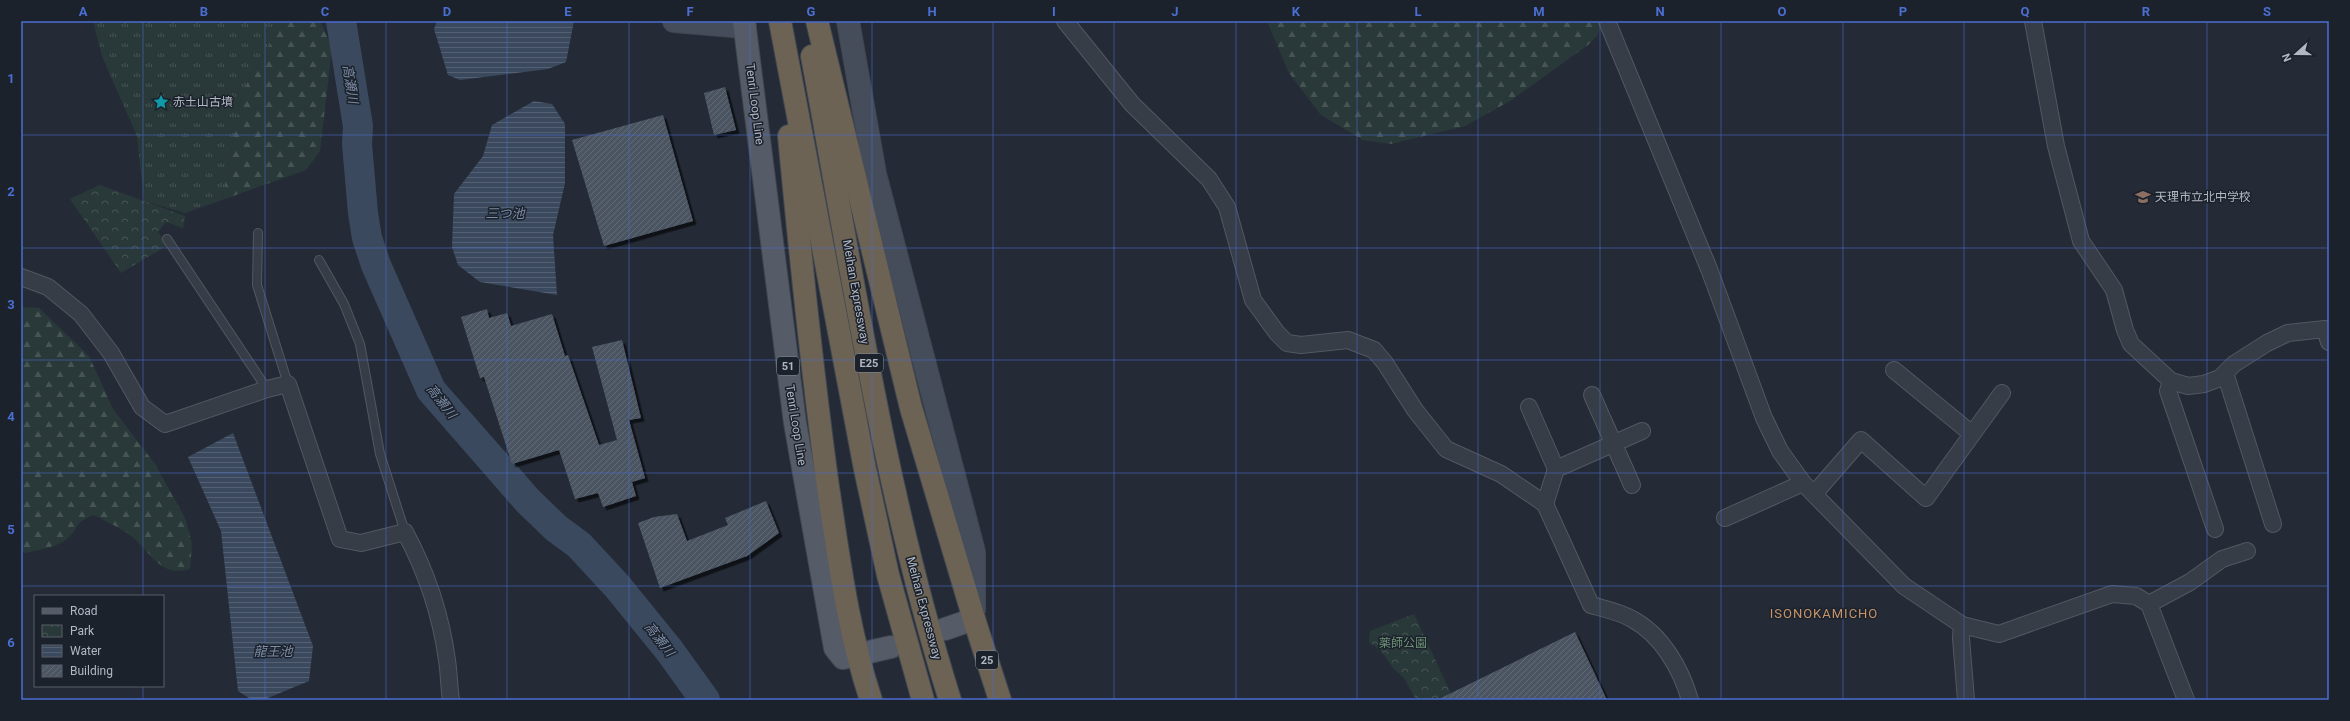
<svg xmlns="http://www.w3.org/2000/svg" width="2350" height="721" font-family="Roboto,'Noto Sans JP',sans-serif">
  <defs>
    <pattern id="grass-tufts" width="24" height="20" patternUnits="userSpaceOnUse"><rect width="24" height="20" fill="#293939"/><path d="M3 7l-1-3M5 7V3M7 7l1-3M15 17l-1-3M17 17v-4M19 17l1-3" fill="none" stroke="#465454"/></pattern>
    <pattern id="forest-firs" width="22" height="20" patternUnits="userSpaceOnUse"><rect width="22" height="20" fill="#293939"/><path d="M5 1l3.5 6h-7zM16 11l3.5 6h-7z" fill="#465454"/></pattern>
    <pattern id="park-crowns" width="20" height="18" patternUnits="userSpaceOnUse"><rect width="20" height="18" fill="#293939"/><path d="M2 6a3 3 0 1 1 6 0M12 15a3 3 0 1 1 6 0" fill="none" stroke="#465454"/></pattern>
    <pattern id="water-rules" width="6" height="5" patternUnits="userSpaceOnUse"><rect width="6" height="5" fill="#3b495e"/><path d="M0 2.5h6" fill="none" stroke="#556173"/></pattern>
    <pattern id="building-hatch" width="6" height="6" patternUnits="userSpaceOnUse"><rect width="6" height="6" fill="#4c5562"/><path d="M-1 1l2-2M0 6l6-6M5 7l2-2" fill="none" stroke="#636b77"/></pattern>
    <filter id="shadow"><feDropShadow dx="3.5" dy="3.5" stdDeviation="0" flood-color="#0009"/></filter>
  </defs>
  <rect width="100%" height="100%" fill="#242b36"/>
  <polygon fill="url(#grass-tufts)" points="93,21 289,21 281,28 252,72 241,97 222,200 185,213 144,201 137,136 102,56"/>
  <g fill="url(#forest-firs)">
    <polygon points="289,21 320,21 332,48 320,151 306,170 222,200 241,97 252,72 281,28"/>
    <polygon points="1267,21 1602,21 1602,22 1597,36 1588,45 1510,101 1465,126 1391,144 1363,140 1321,115 1289,73"/>
    <path d="M21,307L39,308L89,356L113,409L155,464L185,518L192,544L190,569C158,579 150,548 127,533C117,526 105,521 94,515C73,522 78,532 64,541C53,548 38,550 25,553L21,551Z"/>
  </g>
  <g fill="url(#park-crowns)">
    <polygon points="100,185 185,216 183,228 166,222 158,232 168,245 121,273 70,199"/>
    <polygon points="1414,614 1454,700 1416,700 1404,678 1394,669 1381,651 1369,642 1370,631"/>
  </g>
  <g fill="url(#water-rules)">
    <polygon points="437,21 574,21 566,62 548,69 460,80 448,75 434,29"/>
    <polygon points="534,101 552,104 565,124 565,183 553,235 557,295 480,282 458,265 452,247 454,194 483,156 492,125"/>
    <polygon points="233,433 313,646 309,681 263,700 252,700 238,691 221,531 188,457"/>
  </g>
  <g fill="none" stroke-linecap="round" stroke-linejoin="round">
    <polyline stroke="#3b495e" stroke-width="30" points="341,21 358,126 357,144 363,213 367,238 376,265 431,390 528,501 556,528 579,545 617,586 669,650 705,700"/>
  </g>
  <g fill="url(#building-hatch)" filter="url(#shadow)">
    <polygon points="725,87 736,130 714,135 704,93"/>
    <polygon points="663,115 693,221 604,246 572,140"/>
    <polygon points="487,309 489,318 507,313 511,326 552,314 565,356 568,355 599,445 617,440 592,347 622,340 641,418 629,420 645,478 632,482 636,496 603,507 598,493 575,499 559,450 512,464 484,377 480,378 461,317"/>
    <polygon points="766,501 779,533 747,556 660,588 638,523 654,517 677,514 687,541 728,525 725,518"/>
    <polygon points="1575,632 1607,700 1437,700"/>
  </g>
  <g fill="none" stroke-linecap="round" stroke-linejoin="round">
    <g stroke="#525862" stroke-width="10">
      <g id="lane">
        <polyline points="258,233 257,285 288,384"/>
        <polyline points="167,239 267,389"/>
        <polyline points="319,260 344,304 360,344 380,454 405,532"/>
      </g>
    </g>
    <g stroke="#525862" stroke-width="18">
      <g id="street">
        <path d="M1065,21L1132,104L1209,179L1227,207L1253,300L1277,333L1287,343L1301,345L1348,340L1374,350L1385,363L1415,410L1446,449L1501,474L1545,504L1591,605C1605,609 1620,612 1632,619C1662,635 1681,669 1690,700"/>
        <polyline points="1607,21 1709,269 1764,418 1780,451 1803,483 1904,586 1962,625 1999,634 2112,594 2136,596 2149,604 2186,700"/>
        <polyline points="2033,21 2056,146 2081,241 2114,290 2125,330 2131,344 2171,381 2188,386 2204,384 2220,378 2234,364 2267,343 2288,333 2325,329 2329,342"/>
        <path d="M21,277L48,287L81,314L111,353L142,407L165,424L267,389L288,384L340,539L361,543L405,532C426,571 441,616 447,660C449,673 449,687 451,700"/>
        <polyline points="1894,370 1972,434"/>
        <polyline points="2225,373 2273,524"/>
        <polyline points="2171,381 2168,391 2215,529"/>
        <polyline points="1592,395 1632,485"/>
        <polyline points="1529,407 1556,469"/>
        <polyline points="1814,494 1861,440 1926,498 2002,393"/>
        <polyline points="1545,504 1556,469 1642,431"/>
        <polyline points="1725,518 1803,483"/>
        <polyline points="2149,604 2190,582 2222,559 2247,551"/>
        <polyline points="1962,625 1961,638 1966,700"/>
      </g>
    </g>
    <g stroke="#404650" stroke-width="24">
      <g id="secondary">
        <polyline points="674,21 745,27"/>
        <polyline points="848,21 875,174 974,552 974,610"/>
      </g>
    </g>
    <g stroke="#404650" stroke-width="24">
      <g id="primary">
        <polyline points="744,21 795,423 835,648 843,658 891,647"/>
        <polyline points="945,629 974,619"/>
      </g>
    </g>
    <g stroke="#424852" stroke-width="24">
      <g id="highway">
        <polyline points="780,21 865,469 888,575 923,700"/>
        <polyline points="817,21 911,408 974,619 1000,700"/>
        <path d="M812,56C852,271 884,491 950,700"/>
        <path d="M789,136C800,253 812,371 828,487C839,559 848,631 871,700"/>
      </g>
    </g>
    <use href="#lane" stroke="#373d47" stroke-width="8"/>
    <use href="#street" stroke="#373d47" stroke-width="16"/>
    <use href="#secondary" stroke="#464d5a" stroke-width="22"/>
    <use href="#primary" stroke="#555c67" stroke-width="22"/>
    <use href="#highway" stroke="#6c6355" stroke-width="22"/>
  </g>
  <path fill="none" stroke="#4a6ed2" stroke-width="1" stroke-opacity="0.55" d="M143,21V596M265,21V700M386,21V700M507,21V700M629,21V700M750,21V700M872,21V700M993,21V700M1114,21V700M1236,21V700M1357,21V700M1478,21V700M1600,21V700M1721,21V700M1843,21V700M1964,21V700M2085,21V700M2207,21V700M21,135H2329M21,248H2329M21,360H2329M21,473H2329M21,586H2329M143,686V700"/>
  <defs>
    <g id="sight-bare" transform="scale(1.2)"><path d="M0-6L1.8-2.2L6-1.7L2.9 1.2L3.7 5.4L0 3.3L-3.7 5.4L-2.9 1.2L-6-1.7L-1.8-2.2Z" fill="#0f9aa8" stroke="#1c222c" stroke-width="2.5" paint-order="stroke"/></g>
    <g id="school-bare" transform="scale(1.2)"><path d="M0-5L7-2L0 1L-7-2ZM-4 1L0 2.5L4 1V4Q0 6-4 4Z" fill="#8d6e63" stroke="#1c222c" stroke-width="2.5" paint-order="stroke"/></g>
  </defs>
  <g fill-rule="evenodd">
    <use href="#sight-bare" x="161" y="102"/>
    <use href="#school-bare" x="2143" y="197"/>
  </g>
  <g text-anchor="middle" stroke-width="3" stroke-linejoin="round" paint-order="stroke">
    <g fill="#1c222c" stroke="#858b96" stroke-width="1">
      <rect x="855" y="354" width="28" height="18" rx="3"/>
      <rect x="777" y="357" width="22" height="18" rx="3"/>
      <rect x="976" y="651" width="22" height="18" rx="3"/>
    </g>
    <g font-size="11" font-weight="bold" fill="#b2b8c3">
      <text x="869" y="367">E25</text>
      <text x="788" y="370">51</text>
      <text x="987" y="664">25</text>
    </g>
    <g font-size="12" fill="#b2b8c3" stroke="#1c222c" text-anchor="start">
      <text x="173" y="106">赤土山古墳</text>
      <text x="2155" y="201">天理市立北中学校</text>
    </g>
    <g font-size="12" fill="#b2b8c3" stroke="#1c222c">
      <text transform="translate(755 104) rotate(83)" y="4">Tenri Loop Line</text>
      <text transform="translate(856 292) rotate(80)" y="4">Meihan Expressway</text>
      <text transform="translate(796 425) rotate(81)" y="4">Tenri Loop Line</text>
      <text transform="translate(924 608) rotate(75)" y="4">Meihan Expressway</text>
    </g>
    <g font-size="12" fill="#6c9175" stroke="#1c222c">
      <text x="1403" y="647">薬師公園</text>
    </g>
    <g font-size="13" font-style="italic" fill="#7d8ea8" stroke="#1c222c">
      <text transform="translate(351 84) rotate(81)" y="5">高瀬川</text>
      <text x="505" y="218">三つ池</text>
      <text transform="translate(442 401) rotate(52)" y="5">高瀬川</text>
      <text transform="translate(660 639) rotate(52)" y="5">高瀬川</text>
      <text x="273" y="656">龍王池</text>
    </g>
    <g font-size="13" letter-spacing="1" fill="#c6936a" stroke="#1c222c">
      <text x="1824" y="618">ISONOKAMICHO</text>
    </g>
  </g>
  <rect width="2350" height="721" fill="none" stroke="#1c222c" stroke-width="44"/>
  <rect x="34" y="595" width="130" height="92" fill="#1c222c" stroke="#585e68"/>
  <rect x="42" y="608" width="20" height="6" fill="#555c67" stroke="#585e68"/>
  <text x="70" y="615" font-size="12" fill="#b2b8c3">Road</text>
  <rect x="42" y="625" width="20" height="12" fill="url(#park-crowns)" stroke="#585e68"/>
  <text x="70" y="635" font-size="12" fill="#b2b8c3">Park</text>
  <rect x="42" y="645" width="20" height="12" fill="url(#water-rules)" stroke="#585e68"/>
  <text x="70" y="655" font-size="12" fill="#b2b8c3">Water</text>
  <rect x="42" y="665" width="20" height="12" fill="url(#building-hatch)" stroke="#585e68"/>
  <text x="70" y="675" font-size="12" fill="#b2b8c3">Building</text>
  <g transform="translate(2296 54) rotate(249)" stroke="#1c222c" stroke-width="3" paint-order="stroke">
  <path d="M0-3L7 15L0 10L-7 15Z" fill="#b2b8c3"/>
  <text y="-6" font-size="11" font-weight="bold" text-anchor="middle" fill="#b2b8c3">N</text>
  </g>
  <rect x="22" y="22" width="2306" height="677" fill="none" stroke="#4a6ed2" stroke-width="1.5"/>
  <g font-size="13" text-anchor="middle" font-weight="bold" fill="#4a6ed2">
    <text x="83" y="16">A</text>
    <text x="204" y="16">B</text>
    <text x="325" y="16">C</text>
    <text x="447" y="16">D</text>
    <text x="568" y="16">E</text>
    <text x="690" y="16">F</text>
    <text x="811" y="16">G</text>
    <text x="932" y="16">H</text>
    <text x="1054" y="16">I</text>
    <text x="1175" y="16">J</text>
    <text x="1296" y="16">K</text>
    <text x="1418" y="16">L</text>
    <text x="1539" y="16">M</text>
    <text x="1660" y="16">N</text>
    <text x="1782" y="16">O</text>
    <text x="1903" y="16">P</text>
    <text x="2025" y="16">Q</text>
    <text x="2146" y="16">R</text>
    <text x="2267" y="16">S</text>
    <text x="11" y="83">1</text>
    <text x="11" y="196">2</text>
    <text x="11" y="309">3</text>
    <text x="11" y="421">4</text>
    <text x="11" y="534">5</text>
    <text x="11" y="647">6</text>
  </g>
</svg>
